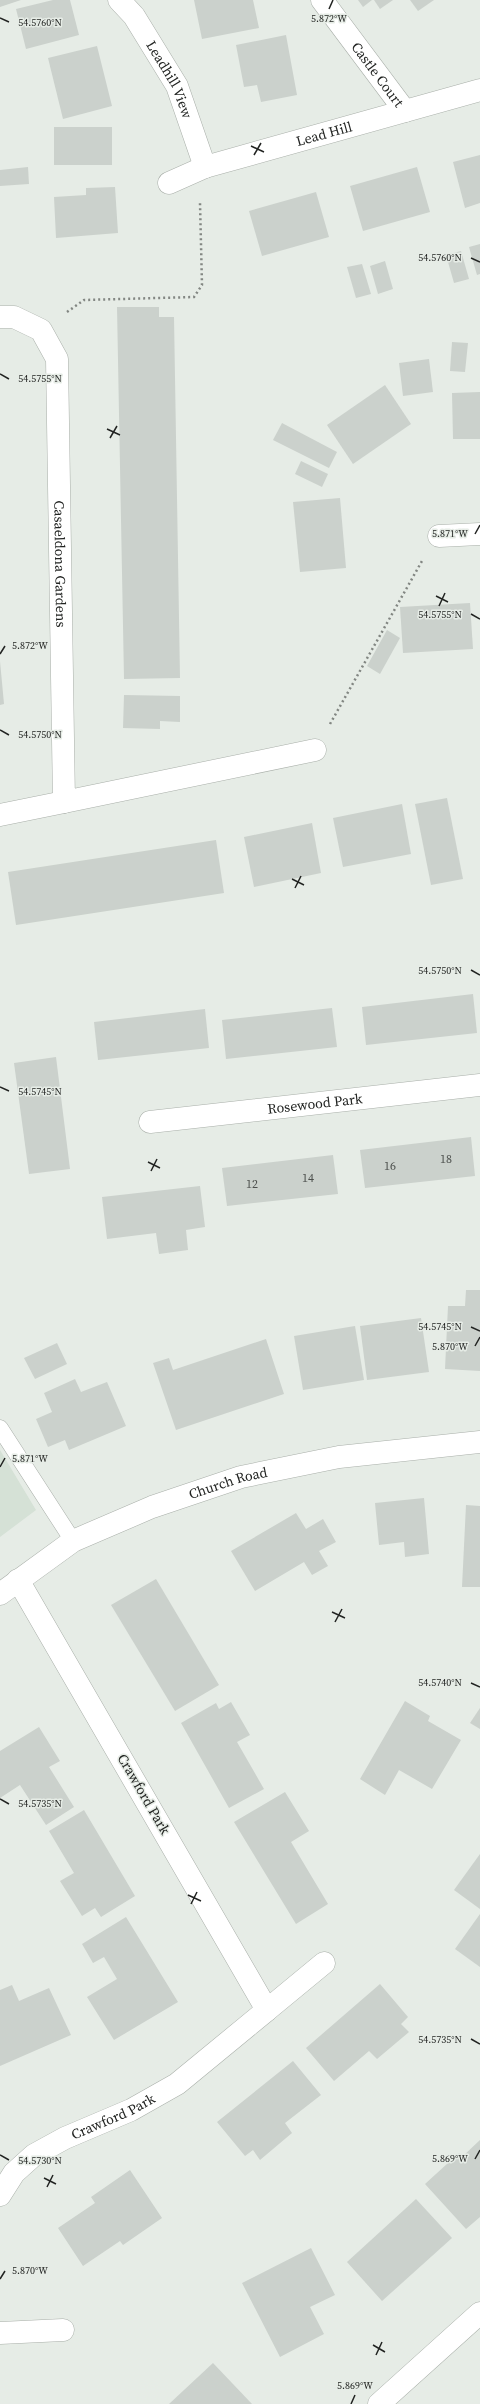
<svg xmlns="http://www.w3.org/2000/svg" width="480" height="2404" font-family="'Source Serif 4',serif">
  <rect width="100%" height="100%" fill="#e6ece6"/>
  <polygon fill="#d5e1d6" points="0,1450 36,1510 0,1537"/>
  <g fill="#cbd1cc">
    <polygon points="0,0 21,0 0,7"/>
    <polygon points="53,0 70,0 79,35 26,49 16,9"/>
    <polygon points="194,0 253,0 259,28 202,39"/>
    <polygon points="358,0 372,0 363,7"/>
    <polygon points="374,0 393,0 380,9"/>
    <polygon points="410,0 434,0 418,11"/>
    <polygon points="286,35 297,95 261,102 257,85 244,87 236,45"/>
    <polygon points="97,46 112,106 63,119 48,58"/>
    <rect x="54" y="127" width="58" height="38"/>
    <polygon points="480,155 480,203 465,208 453,162"/>
    <polygon points="28,167 29,184 0,186 0,170"/>
    <polygon points="417,167 430,212 363,231 350,186"/>
    <polygon points="115,187 118,233 56,238 54,197 86,195 86,188"/>
    <polygon points="316,192 329,237 262,256 249,211"/>
    <polygon points="480,244 480,274 477,275 469,247"/>
    <polygon points="461,251 469,279 454,283 446,255"/>
    <polygon points="385,261 393,289 378,294 370,266"/>
    <polygon points="362,264 371,294 356,298 347,267"/>
    <polygon points="117,307 159,307 159,317 174,317 180,678 124,679"/>
    <polygon points="452,342 468,343 465,372 450,371"/>
    <polygon points="429,359 433,392 403,396 399,363"/>
    <polygon points="385,385 411,424 353,464 327,425"/>
    <polygon points="480,392 480,439 453,439 452,393"/>
    <polygon points="282,423 337,452 329,468 273,440"/>
    <polygon points="301,461 328,474 322,487 295,474"/>
    <polygon points="340,498 346,568 300,572 293,502"/>
    <polygon points="470,603 473,649 403,653 400,607"/>
    <polygon points="387,630 400,638 380,674 367,666"/>
    <polygon points="0,661 4,704 0,705"/>
    <polygon points="124,695 180,696 180,722 160,721 160,729 123,728"/>
    <polygon points="447,798 463,879 431,885 415,804"/>
    <polygon points="402,804 411,854 343,867 333,818"/>
    <polygon points="312,823 321,873 254,887 244,837"/>
    <polygon points="216,840 224,893 16,925 8,872"/>
    <polygon points="473,994 477,1033 366,1045 362,1007"/>
    <polygon points="332,1008 337,1047 226,1059 222,1020"/>
    <polygon points="205,1009 209,1048 98,1060 94,1022"/>
    <polygon points="56,1057 70,1169 29,1174 14,1063"/>
    <polygon points="471,1137 475,1176 365,1188 360,1150"/>
    <polygon points="333,1155 338,1194 227,1206 222,1168"/>
    <polygon points="200,1186 205,1227 186,1230 188,1250 159,1254 156,1233 107,1239 102,1197"/>
    <polygon points="466,1290 480,1290 480,1371 445,1369 448,1306 465,1306"/>
    <polygon points="421,1318 429,1372 367,1380 360,1326"/>
    <polygon points="355,1326 364,1380 303,1390 294,1336"/>
    <polygon points="266,1339 284,1394 176,1430 153,1363 169,1358 173,1370"/>
    <polygon points="57,1343 67,1364 35,1379 24,1358"/>
    <polygon points="75,1379 81,1392 107,1382 126,1426 69,1450 65,1440 48,1447 36,1419 52,1412 44,1393"/>
    <polygon points="424,1498 429,1554 405,1557 404,1542 379,1545 375,1503"/>
    <polygon points="466,1505 480,1506 480,1587 462,1587"/>
    <polygon points="296,1513 306,1529 323,1519 336,1542 319,1551 328,1566 312,1575 304,1562 255,1591 231,1551"/>
    <polygon points="156,1579 219,1685 175,1711 111,1605"/>
    <polygon points="405,1701 430,1716 428,1721 461,1740 432,1789 399,1770 385,1795 360,1779"/>
    <polygon points="231,1702 250,1735 237,1742 264,1789 229,1808 181,1723 216,1703 219,1709"/>
    <polygon points="480,1708 480,1729 470,1723"/>
    <polygon points="39,1727 60,1761 49,1767 74,1807 46,1825 20,1785 0,1798 0,1751"/>
    <polygon points="285,1792 309,1831 291,1842 328,1904 296,1924 234,1822"/>
    <polygon points="84,1810 135,1896 101,1917 95,1908 82,1916 60,1881 74,1873 49,1831"/>
    <polygon points="480,1854 480,1909 454,1890"/>
    <polygon points="480,1914 480,1967 455,1949"/>
    <polygon points="126,1917 178,2002 114,2040 87,1997 117,1979 104,1957 93,1963 82,1944"/>
    <polygon points="380,1984 408,2017 401,2024 409,2032 377,2059 369,2051 334,2081 306,2048"/>
    <polygon points="12,1985 19,2001 49,1988 71,2035 0,2066 0,1990"/>
    <polygon points="293,2061 321,2095 285,2123 292,2133 260,2160 253,2150 245,2156 217,2122"/>
    <polygon points="480,2140 480,2217 466,2229 425,2184 459,2153 462,2157"/>
    <polygon points="130,2170 162,2218 123,2245 120,2241 83,2266 58,2228 95,2203 91,2197"/>
    <polygon points="416,2199 452,2238 382,2301 347,2262"/>
    <polygon points="311,2248 335,2295 310,2307 324,2334 280,2357 242,2283"/>
    <polygon points="213,2363 252,2404 169,2404"/>
  </g>
  <g fill="none" stroke-linecap="round" stroke-linejoin="round">
    <g stroke="#a9afa9" stroke-width="17">
      <polyline id="lane" points="0,1428 73,1541"/>
    </g>
    <g stroke="#a9afa9" stroke-width="23">
      <g id="street">
        <path id="s1" d="M119,0L134,16L177,86L205,167"/>
        <path id="s2" d="M322,0L405,111"/>
        <path id="s3" d="M169,183L205,167L480,90"/>
        <path id="s4" d="M0,317H14L41,330L57,359L64,802L315,750"/>
        <polyline points="439,536 480,534"/>
        <polyline points="0,815 64,802"/>
        <path id="s5" d="M150,1122L480,1085"/>
        <path id="s6" d="M0,1594L73,1541L152,1507L241,1477L339,1457L480,1442"/>
        <polyline points="267,2010 324,1963"/>
        <path id="s7" d="M0,2195L14,2173L34,2155L65,2138L131,2110L177,2084L267,2010L18,1580"/>
        <polyline points="0,2333 63,2330"/>
        <polyline points="379,2404 480,2313"/>
      </g>
    </g>
    <g stroke="#828682" stroke-width="2.5" stroke-dasharray="2 3" stroke-linecap="butt">
      <polyline points="67,312 84,300 194,297 202,285 200,203"/>
      <polyline points="330,724 422,561"/>
    </g>
    <use href="#lane" stroke="#fff" stroke-width="16"/>
    <use href="#street" stroke="#fff" stroke-width="22"/>
  </g>
  <path fill="none" stroke="#222422" stroke-width="1.5" d="M329,9L333,0M0,18L9,22M251,146L264,152M254,155L261,143M471,258L480,262M0,374L9,379M107,429L120,435M110,438L117,426M475,534L480,525M436,596L448,602M439,606L445,593M471,614L480,619M0,654L5,646M0,730L9,735M292,879L304,885M295,888L301,876M471,970L480,975M0,1087L9,1091M148,1162L160,1168M151,1171L157,1159M471,1327L480,1331M475,1346L480,1337M0,1467L5,1458M332,1612L345,1618M335,1622L342,1609M471,1683L480,1687M0,1799L9,1804M188,1895L201,1901M191,1904L197,1892M471,2039L480,2044M0,2155L9,2160M475,2159L480,2150M44,2178L56,2184M47,2187L53,2175M0,2279L5,2271M373,2345L385,2352M376,2355L382,2342M351,2404L355,2395"/>
  <g text-anchor="middle" stroke-width="3" stroke-linejoin="round" paint-order="stroke">
    <g font-size="12" fill="#4c4f4c">
      <text x="446" y="1163">18</text>
      <text x="390" y="1170">16</text>
      <text x="308" y="1182">14</text>
      <text x="252" y="1188">12</text>
    </g>
    <g font-size="14" fill="#222422" stroke="#e6ece6">
      <text dy="5" stroke="none"><textPath href="#s2" startOffset="93">Castle Court</textPath></text>
      <text dy="5" stroke="none"><textPath href="#s1" startOffset="95">Leadhill View</textPath></text>
      <text dy="5" stroke="none"><textPath href="#s3" startOffset="163">Lead Hill</textPath></text>
      <text dy="5" stroke="none"><textPath href="#s4" startOffset="282">Casaeldona Gardens</textPath></text>
      <text dy="5" stroke="none"><textPath href="#s5" startOffset="166">Rosewood Park</textPath></text>
      <text dy="5" stroke="none"><textPath href="#s6" startOffset="256">Church Road</textPath></text>
      <text transform="translate(144 1794) rotate(60)" y="5">Crawford Park</text>
      <text dy="5" stroke="none"><textPath href="#s7" startOffset="141">Crawford Park</textPath></text>
    </g>
  </g>
  <g font-size="10" text-anchor="middle" fill="#222422" stroke="#e6ece6" stroke-width="3" stroke-linejoin="round" paint-order="stroke">
    <text x="329" y="22">5.872°W</text>
    <text x="40" y="26">54.5760°N</text>
    <text x="440" y="261">54.5760°N</text>
    <text x="40" y="382">54.5755°N</text>
    <text x="450" y="537">5.871°W</text>
    <text x="440" y="618">54.5755°N</text>
    <text x="30" y="649">5.872°W</text>
    <text x="40" y="738">54.5750°N</text>
    <text x="440" y="974">54.5750°N</text>
    <text x="40" y="1095">54.5745°N</text>
    <text x="440" y="1330">54.5745°N</text>
    <text x="450" y="1350">5.870°W</text>
    <text x="30" y="1462">5.871°W</text>
    <text x="440" y="1686">54.5740°N</text>
    <text x="40" y="1807">54.5735°N</text>
    <text x="440" y="2043">54.5735°N</text>
    <text x="450" y="2162">5.869°W</text>
    <text x="40" y="2164">54.5730°N</text>
    <text x="30" y="2274">5.870°W</text>
    <text x="355" y="2389">5.869°W</text>
  </g>
</svg>
